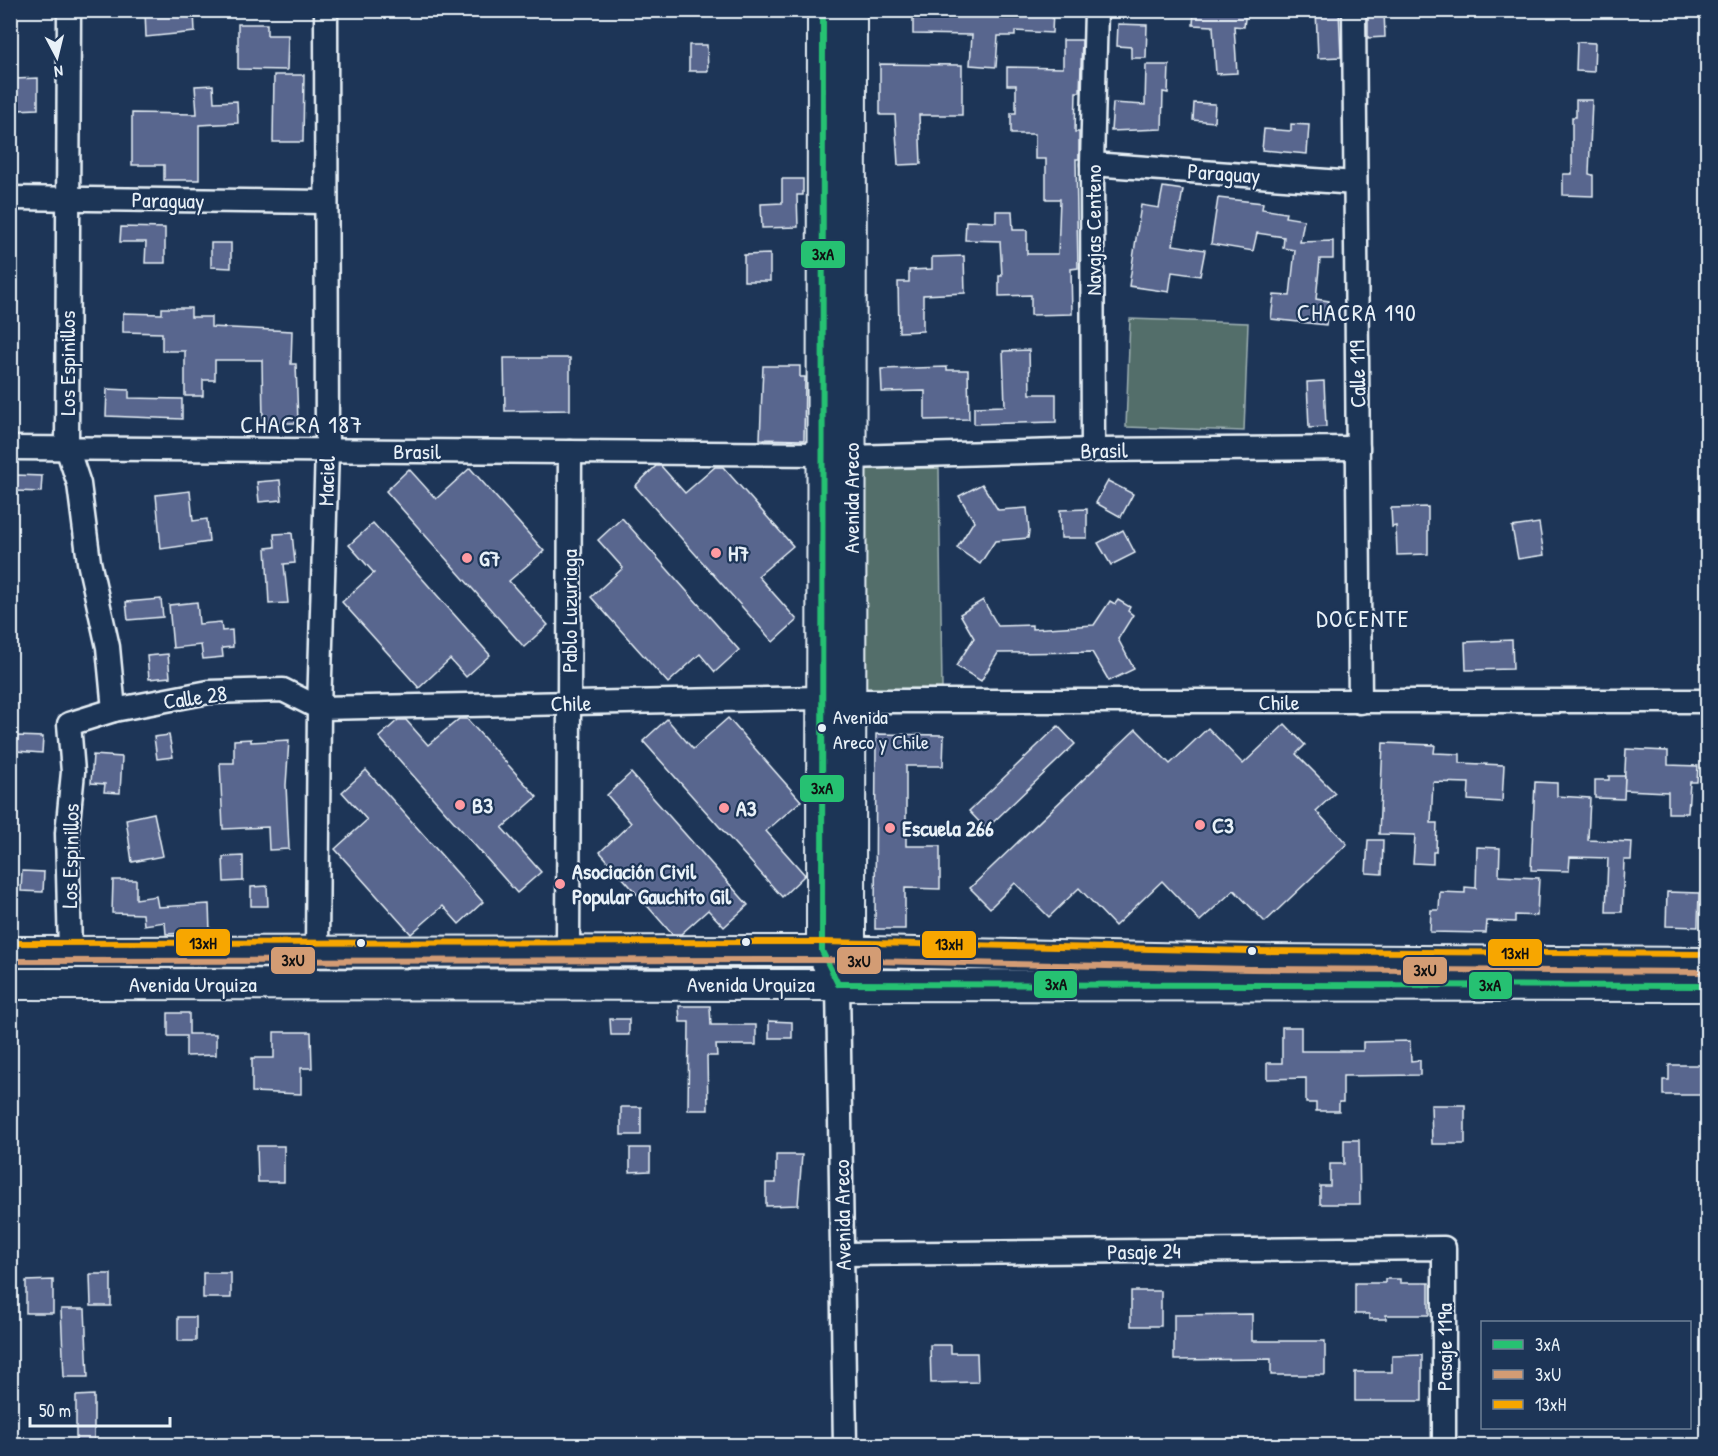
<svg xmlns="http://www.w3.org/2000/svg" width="1718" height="1456" font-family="'Patrick Hand',sans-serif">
  <rect width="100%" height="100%" fill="#1d3557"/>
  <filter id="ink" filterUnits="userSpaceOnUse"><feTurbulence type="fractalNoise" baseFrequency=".0167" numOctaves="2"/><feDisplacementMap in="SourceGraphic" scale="12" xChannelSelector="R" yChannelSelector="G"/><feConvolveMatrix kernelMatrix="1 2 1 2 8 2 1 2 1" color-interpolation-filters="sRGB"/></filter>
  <g filter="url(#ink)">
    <g fill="#536e6b" stroke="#9eb0b2" stroke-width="1.5">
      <polygon points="1130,319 1248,323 1244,431 1126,427"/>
      <polygon points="939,468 942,688 866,689 864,469"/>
    </g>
    <g fill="#59668e" stroke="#e8f1f8" stroke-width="1.5">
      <polygon points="145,10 194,11 195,32 146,37"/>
      <polygon points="913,10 1053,10 1052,33 1015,31 1015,36 998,36 996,67 970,65 972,35 913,34"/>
      <polygon points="1194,10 1246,10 1244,27 1234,26 1237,73 1216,74 1213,26 1193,25"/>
      <polygon points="1316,10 1339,10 1341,57 1318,58"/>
      <polygon points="1368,10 1384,10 1385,37 1368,38"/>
      <polygon points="238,24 267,24 267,35 288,35 287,70 238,69"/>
      <polygon points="1118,24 1147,25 1146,58 1131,58 1131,47 1117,46"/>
      <polygon points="1063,40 1082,40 1080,92 1076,92 1075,132 1079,132 1079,159 1076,159 1078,268 1071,269 1072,314 1031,315 1031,295 999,296 999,276 1002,276 1000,241 965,240 966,221 996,222 996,211 1012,211 1013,230 1027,230 1027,254 1058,254 1060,199 1046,199 1046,159 1035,159 1035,134 1011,134 1011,113 1016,113 1016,85 1007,85 1007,67 1063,68"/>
      <polygon points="1577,42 1595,43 1594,72 1576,71"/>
      <polygon points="689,45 707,45 708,71 689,71"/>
      <polygon points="880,64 962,65 962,115 919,115 921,164 898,165 895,115 880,115"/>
      <polygon points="1146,65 1169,65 1168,93 1163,92 1162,129 1111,131 1113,103 1145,105"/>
      <polygon points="274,75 304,75 303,142 273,142"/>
      <polygon points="38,78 38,109 16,110 15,79"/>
      <polygon points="213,85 214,102 237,101 238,123 199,125 199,180 164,180 164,165 132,165 132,113 197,114 195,86"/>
      <polygon points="1576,100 1592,100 1589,174 1593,175 1593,196 1563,195 1563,174 1572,174 1572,117 1576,117"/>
      <polygon points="1194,103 1215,104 1214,122 1193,120"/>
      <polygon points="1291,124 1309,125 1307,154 1262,150 1264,129 1291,131"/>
      <polygon points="782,179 803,179 803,195 797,195 798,227 762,228 761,204 782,203"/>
      <polygon points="1163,187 1183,190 1173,245 1205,250 1200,276 1172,272 1169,292 1129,286 1141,205 1159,208"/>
      <polygon points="1218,198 1263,203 1262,209 1286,213 1285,217 1304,220 1300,242 1333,241 1333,259 1320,259 1316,299 1329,301 1326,325 1271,319 1274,295 1290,296 1295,250 1283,248 1284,237 1257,233 1253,251 1211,244"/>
      <polygon points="121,227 165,228 165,263 145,263 146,242 120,242"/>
      <polygon points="211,243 231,243 231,268 211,267"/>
      <polygon points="770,254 770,281 744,281 744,255"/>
      <polygon points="964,256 965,293 923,295 923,331 899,332 898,282 909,282 909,270 932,269 932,257"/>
      <polygon points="162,308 191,308 191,317 211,317 211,327 292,331 291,364 296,364 298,423 263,423 262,360 215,360 215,380 203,380 203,396 185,396 185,351 162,351 162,333 123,332 123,313 162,314"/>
      <polygon points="1029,350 1030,394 1056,394 1056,422 974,424 974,407 1005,406 1003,351"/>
      <polygon points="504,358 570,358 570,410 505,411"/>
      <polygon points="763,366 800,366 800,377 805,377 804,440 760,439"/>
      <polygon points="947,367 947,370 968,370 969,419 925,420 925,391 882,392 881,369"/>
      <polygon points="1324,381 1326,427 1309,428 1307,382"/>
      <polygon points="107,389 129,390 129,398 182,399 182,419 106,416"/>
      <polygon points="656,466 661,466 685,493 715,467 723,467 793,546 758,576 797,620 773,642 635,486"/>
      <polygon points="470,468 544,551 509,581 548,625 524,647 386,491 409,469 436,499"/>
      <polygon points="16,475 42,476 41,492 15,491"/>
      <polygon points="280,480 282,500 259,502 257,482"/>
      <polygon points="1108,481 1133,494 1121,517 1096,503"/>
      <polygon points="982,484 998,510 1027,508 1029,531 1028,538 995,541 980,564 957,548 974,521 959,496"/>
      <polygon points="190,491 193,521 207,519 209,542 161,549 156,495"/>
      <polygon points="1428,507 1428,554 1397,555 1396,526 1392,527 1391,508"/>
      <polygon points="1087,509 1087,538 1061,538 1060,510"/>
      <polygon points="622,518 739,650 715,672 700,654 668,683 591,597 623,568 598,540"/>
      <polygon points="373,523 490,655 466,677 450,659 419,688 342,602 374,573 349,545"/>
      <polygon points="1539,523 1544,555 1518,559 1512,527"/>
      <polygon points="1123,530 1135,553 1111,565 1098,543"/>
      <polygon points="292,533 295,563 284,564 288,603 269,604 266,548 275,547 274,534"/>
      <polygon points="161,599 163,617 128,620 126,602"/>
      <polygon points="983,600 998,626 1032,625 1032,629 1094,625 1110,601 1115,604 1118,600 1130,607 1128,611 1133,615 1118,639 1134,669 1109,681 1092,652 998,653 981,681 956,666 974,638 960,614"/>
      <polygon points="197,602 199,624 221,622 222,631 232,630 233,647 222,648 223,657 203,659 201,645 173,648 169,605"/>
      <polygon points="1512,640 1513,669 1466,670 1465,642"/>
      <polygon points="168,654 170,677 149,679 147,656"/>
      <polygon points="728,718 801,801 766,831 805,875 782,897 643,741 667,719 693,749"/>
      <polygon points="459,719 467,719 537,797 502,828 541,872 517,893 379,737 398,720 406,720 428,745"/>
      <polygon points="1285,724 1305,745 1296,754 1335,793 1316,811 1347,844 1265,922 1234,890 1200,921 1162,881 1115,926 1079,888 1049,917 1015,883 990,908 970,888 1136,729 1170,764 1208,728 1243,764"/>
      <polygon points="1058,726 1075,744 986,829 969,811"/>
      <polygon points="876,734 944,735 943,766 906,766 906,846 940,846 940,889 905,888 905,929 875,929"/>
      <polygon points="169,735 173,757 157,759 154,737"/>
      <polygon points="17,736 43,737 42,753 16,751"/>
      <polygon points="251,739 251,742 289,740 286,785 289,849 269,850 268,827 223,829 220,763 234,763 234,740"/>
      <polygon points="1383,743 1435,745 1434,753 1460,754 1460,763 1504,765 1502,802 1468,800 1469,783 1433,782 1431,823 1437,823 1436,852 1433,852 1433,864 1413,863 1415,835 1379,834"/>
      <polygon points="1626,749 1668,751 1668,765 1698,766 1697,782 1690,782 1688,813 1668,813 1668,792 1624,790"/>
      <polygon points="93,755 122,757 120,793 104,792 105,784 91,783"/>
      <polygon points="366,770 483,902 459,924 443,906 411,934 335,849 367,820 342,792"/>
      <polygon points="631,773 748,905 724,927 708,910 681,934 672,934 600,852 631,823 607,795"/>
      <polygon points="1609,776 1625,776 1624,799 1595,798 1595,780 1609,780"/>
      <polygon points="1535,782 1557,783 1557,796 1590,798 1588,840 1632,842 1631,860 1624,860 1622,912 1606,912 1608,858 1570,857 1569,871 1531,870"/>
      <polygon points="154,813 163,856 132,862 126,819"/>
      <polygon points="1368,840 1383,840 1382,874 1366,873"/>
      <polygon points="1477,847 1500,848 1499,876 1539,878 1537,916 1515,915 1515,922 1487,921 1486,933 1430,932 1431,910 1439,910 1440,892 1465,893 1465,887 1476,888"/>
      <polygon points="243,856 243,881 224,882 223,857"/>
      <polygon points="22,871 44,872 43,892 21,891"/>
      <polygon points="113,880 136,880 136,899 156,896 158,907 209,904 210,932 166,934 165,922 144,925 143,914 112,913"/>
      <polygon points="267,886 268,906 251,906 251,887"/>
      <polygon points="1667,892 1699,893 1698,927 1666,926"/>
      <polygon points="679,1006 710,1006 711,1025 756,1025 756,1045 716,1045 717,1056 707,1056 708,1110 688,1110 689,1022 680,1022"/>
      <polygon points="168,1013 189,1013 189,1034 216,1034 216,1055 186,1056 186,1036 168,1036"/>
      <polygon points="610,1019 629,1019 629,1035 611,1035"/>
      <polygon points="769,1021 792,1022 792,1038 769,1038"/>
      <polygon points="1282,1027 1301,1027 1301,1051 1363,1051 1363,1042 1410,1041 1411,1061 1420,1060 1420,1075 1343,1076 1343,1102 1339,1102 1339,1111 1316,1111 1316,1103 1306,1103 1306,1078 1267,1079 1267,1063 1282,1063"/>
      <polygon points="274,1032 311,1032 312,1068 301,1068 301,1094 252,1092 252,1058 274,1058"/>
      <polygon points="1669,1065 1707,1065 1707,1095 1663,1095 1663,1080 1669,1080"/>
      <polygon points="1431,1105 1465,1105 1465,1144 1432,1144"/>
      <rect x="621" y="1107" width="20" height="28"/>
      <polygon points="1344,1140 1359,1140 1360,1204 1320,1204 1320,1186 1330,1186 1330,1164 1344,1164"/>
      <polygon points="257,1146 284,1146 284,1182 258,1182"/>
      <polygon points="630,1148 650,1148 650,1171 630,1172"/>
      <polygon points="776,1155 802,1155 798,1205 766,1206 766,1183 776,1183"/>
      <rect x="203" y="1273" width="28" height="25"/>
      <polygon points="90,1274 111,1274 111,1306 91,1306"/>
      <polygon points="1385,1279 1400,1279 1400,1283 1429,1283 1429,1315 1386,1315 1386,1319 1369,1319 1369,1314 1355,1314 1355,1283 1385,1283"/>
      <polygon points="53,1280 53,1313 26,1313 26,1281"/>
      <rect x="1131" y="1291" width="30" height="35"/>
      <polygon points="61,1309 85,1309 88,1377 64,1377"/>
      <polygon points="1252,1314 1252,1341 1325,1341 1325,1375 1271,1375 1271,1359 1174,1360 1174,1315"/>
      <rect x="178" y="1317" width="18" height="24"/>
      <polygon points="930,1345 951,1345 951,1353 977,1353 978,1382 931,1383"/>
      <polygon points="1422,1355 1422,1401 1355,1401 1355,1372 1392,1372 1392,1356"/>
      <polygon points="94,1395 94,1446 76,1446 76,1396"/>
    </g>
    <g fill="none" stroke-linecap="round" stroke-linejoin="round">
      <g stroke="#e8f1f8" stroke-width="27">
        <g id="minor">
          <polyline points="69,10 67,448 79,484 89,562 108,647 114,710"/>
          <polyline points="1354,10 1360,702"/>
          <polyline points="1092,164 1355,183"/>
          <polyline points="10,198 326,202"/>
          <polyline points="10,448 823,454"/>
          <polyline points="1093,450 1092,164 1096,10"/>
          <polyline points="851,457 1093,450 1358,448"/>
          <polyline points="850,701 1708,701"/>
          <polyline points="70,951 67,833 73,772 69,724 114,710 209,692 283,690 319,708 822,698"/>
          <polyline points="317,951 319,708 327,450 326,10"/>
          <polyline points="568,951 570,452"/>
          <polyline points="838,984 845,1446"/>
          <polyline points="843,1254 1444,1248 1444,1446"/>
        </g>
      </g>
      <g stroke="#e8f1f8" stroke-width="34">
        <g id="major">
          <polyline points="823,10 822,951 830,968"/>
          <polyline points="10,952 822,951 1251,960 1708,963"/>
          <polyline points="843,970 850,951 851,10"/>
          <polyline points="10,984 1708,986"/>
        </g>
      </g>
      <use href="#minor" stroke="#1d3557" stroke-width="22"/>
      <use href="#major" stroke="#1d3557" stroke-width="30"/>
      <g stroke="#1d3557" stroke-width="10">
        <g id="bus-1">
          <polyline points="823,10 822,951 838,984"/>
          <polyline points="838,984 1708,986"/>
        </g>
      </g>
      <g stroke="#1d3557" stroke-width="10">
        <polyline id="bus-2" points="10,961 822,960 1251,969 1708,972"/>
      </g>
      <g stroke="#1d3557" stroke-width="10">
        <polyline id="bus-3" points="10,943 822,942 1251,951 1708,954"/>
      </g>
      <use href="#bus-1" stroke="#26c172" stroke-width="6"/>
      <use href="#bus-2" stroke="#d39c74" stroke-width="6"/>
      <use href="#bus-3" stroke="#f7a600" stroke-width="6"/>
    </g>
  </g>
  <g fill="#ff9aa2" stroke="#1d3557" stroke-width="2">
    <circle cx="716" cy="553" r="6"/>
    <circle cx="467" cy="558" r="6"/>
    <circle cx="460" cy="805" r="6"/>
    <circle cx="724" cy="808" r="6"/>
    <circle cx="1200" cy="825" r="6"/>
    <circle cx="890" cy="828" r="6"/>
    <circle cx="560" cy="884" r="6"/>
  </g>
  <g fill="#e8f1f8" stroke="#1d3557" stroke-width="2">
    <circle cx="822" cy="728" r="5"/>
    <circle cx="746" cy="942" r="5"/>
    <circle cx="361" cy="943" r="5"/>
    <circle cx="1252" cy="951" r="5"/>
  </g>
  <g text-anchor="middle" stroke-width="4.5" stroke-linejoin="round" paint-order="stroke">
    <g font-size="20" fill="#e8f1f8" stroke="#1d3557" text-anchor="start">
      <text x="833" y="724">Avenida<tspan x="833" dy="25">Areco y Chile</tspan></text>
    </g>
    <g font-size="22" fill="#e8f1f8" stroke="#1d3557">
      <text transform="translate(1224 173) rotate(4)" y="8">Paraguay</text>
      <text transform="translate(168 200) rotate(1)" y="8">Paraguay</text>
      <text transform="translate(1093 230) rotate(-90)" y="8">Navajas Centeno</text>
      <text transform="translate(67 363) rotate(-90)" y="8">Los Espinillos</text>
      <text transform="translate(1357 374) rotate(-91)" y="8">Calle 119</text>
      <text transform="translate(1104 450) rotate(-1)" y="8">Brasil</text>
      <text x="417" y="459">Brasil</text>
      <text transform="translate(326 481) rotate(-88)" y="8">Maciel</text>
      <text transform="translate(851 498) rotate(-90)" y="8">Avenida Areco</text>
      <text transform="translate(569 611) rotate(-90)" y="8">Pablo Luzuriaga</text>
      <text transform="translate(195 697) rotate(-8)" y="8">Calle 28</text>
      <text x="1279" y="710">Chile</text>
      <text transform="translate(571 703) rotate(-1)" y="8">Chile</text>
      <text transform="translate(70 856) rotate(-89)" y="8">Los Espinillos</text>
      <text x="193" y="992">Avenida Urquiza</text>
      <text x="751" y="992">Avenida Urquiza</text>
      <text transform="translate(842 1215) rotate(-91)" y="8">Avenida Areco</text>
      <text transform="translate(1144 1251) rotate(-1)" y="8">Pasaje 24</text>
      <text transform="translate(1444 1347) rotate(-90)" y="8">Pasaje 119a</text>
    </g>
    <g font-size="22" font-weight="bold" fill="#e8f1f8" stroke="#1d3557" text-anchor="start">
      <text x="728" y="561">H7</text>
      <text x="479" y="566">G7</text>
      <text x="472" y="813">B3</text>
      <text x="736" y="816">A3</text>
      <text x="1212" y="833">C3</text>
      <text x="902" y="836">Escuela 266</text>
      <text x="572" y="879">Asociación Civil<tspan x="572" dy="25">Popular Gauchito Gil</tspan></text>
    </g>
    <g font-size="24" letter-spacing="1.5" fill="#e8f1f8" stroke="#1d3557">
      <text x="1357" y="321">CHACRA 190</text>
      <text x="302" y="433">CHACRA 187</text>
      <text x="1363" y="627">DOCENTE</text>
    </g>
  </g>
  <g stroke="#1d3557" stroke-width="2">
    <rect x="800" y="240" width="46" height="29" rx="6" fill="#26c172"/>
    <rect x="799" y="774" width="46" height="29" rx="6" fill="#26c172"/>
    <rect x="175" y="928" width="56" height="29" rx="6" fill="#f7a600"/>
    <rect x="921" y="930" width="56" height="29" rx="6" fill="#f7a600"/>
    <rect x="1487" y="938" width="56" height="29" rx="6" fill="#f7a600"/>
    <rect x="270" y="946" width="46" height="29" rx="6" fill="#d39c74"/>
    <rect x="836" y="946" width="46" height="29" rx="6" fill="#d39c74"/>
    <rect x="1402" y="956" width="46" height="29" rx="6" fill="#d39c74"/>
    <rect x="1033" y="970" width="45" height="29" rx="6" fill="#26c172"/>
    <rect x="1468" y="971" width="45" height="29" rx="6" fill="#26c172"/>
  </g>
  <g font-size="16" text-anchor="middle" font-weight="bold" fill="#111">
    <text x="823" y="260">3xA</text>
    <text x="822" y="794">3xA</text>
    <text x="203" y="949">13xH</text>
    <text x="949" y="950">13xH</text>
    <text x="1515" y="959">13xH</text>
    <text x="293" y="966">3xU</text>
    <text x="859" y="967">3xU</text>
    <text x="1425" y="976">3xU</text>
    <text x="1056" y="990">3xA</text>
    <text x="1490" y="991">3xA</text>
  </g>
  <rect width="1718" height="1456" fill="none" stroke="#1d3557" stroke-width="36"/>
  <rect x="18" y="18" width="1682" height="1420" fill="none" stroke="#e8f1f8" stroke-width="2" filter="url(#ink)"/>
  <rect x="1481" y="1321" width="210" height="108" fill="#1d3557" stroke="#6e8097" stroke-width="1.5"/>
  <rect x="1493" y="1340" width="30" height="9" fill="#26c172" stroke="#6e8097" stroke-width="1.5"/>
  <text x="1535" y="1351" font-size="18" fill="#e8f1f8">3xA</text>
  <rect x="1493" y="1370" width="30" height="9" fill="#d39c74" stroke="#6e8097" stroke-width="1.5"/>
  <text x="1535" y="1381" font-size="18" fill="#e8f1f8">3xU</text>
  <rect x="1493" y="1400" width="30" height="9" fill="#f7a600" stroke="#6e8097" stroke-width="1.5"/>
  <text x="1535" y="1411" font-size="18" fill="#e8f1f8">13xH</text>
  <g transform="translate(57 57) rotate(173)" stroke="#1d3557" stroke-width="4.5" paint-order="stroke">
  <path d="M0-4.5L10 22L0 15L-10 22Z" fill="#e8f1f8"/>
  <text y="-9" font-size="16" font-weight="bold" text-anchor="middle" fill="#e8f1f8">N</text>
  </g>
  <path d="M30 1417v9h140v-9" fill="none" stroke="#e8f1f8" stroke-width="3"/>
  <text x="39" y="1417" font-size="18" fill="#e8f1f8" stroke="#1d3557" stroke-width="4.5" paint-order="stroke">50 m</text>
</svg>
